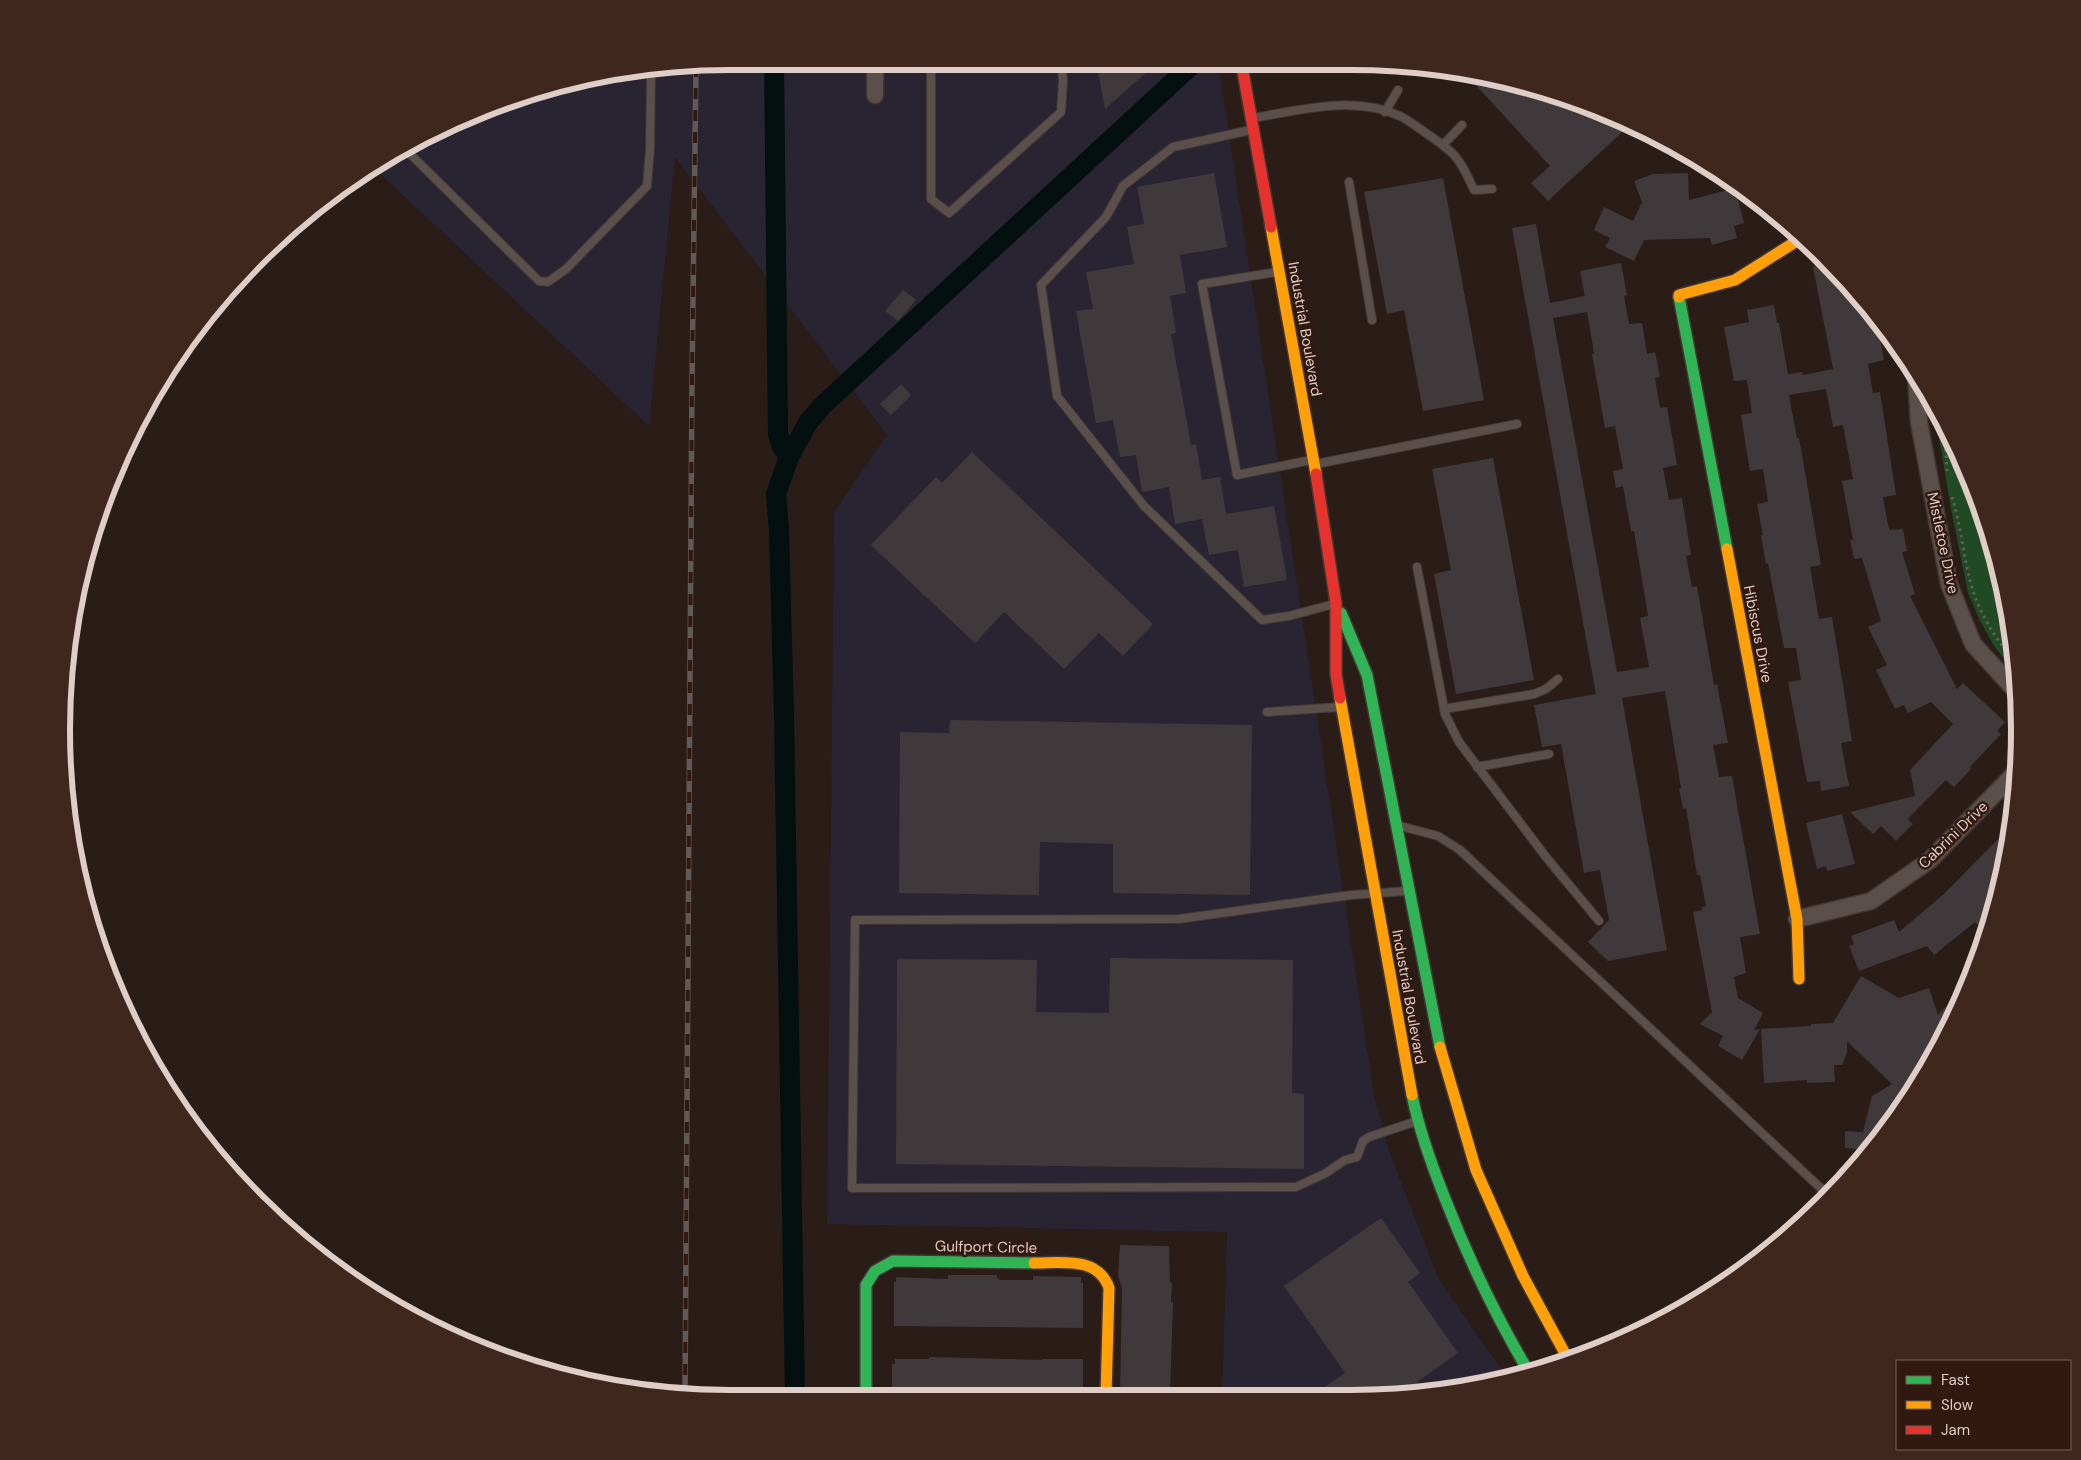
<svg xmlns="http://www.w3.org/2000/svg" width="2081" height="1460" font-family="'DM Sans',sans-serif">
  <rect width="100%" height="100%" fill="#2a1c17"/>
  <polygon fill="#292432" points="730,61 1218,61 1374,1095 1389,1151 1439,1280 1508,1379 1439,1393 1222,1394 1227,1232 827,1224 834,512 887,435 675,157 649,426 372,166 434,130 557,84"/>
  <polygon fill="#204a23" points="1933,402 1984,515 2014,642 2015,673 1994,646 1980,621 1968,593 1951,509"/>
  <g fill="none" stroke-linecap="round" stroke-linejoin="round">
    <g stroke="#040f10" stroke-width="20">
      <polyline points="774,61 778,434 781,445 789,457"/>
      <polyline points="795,1397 784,716 779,531 776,494 789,457 809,421 823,405 1196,61"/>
    </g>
  </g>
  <g fill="#40393c" fill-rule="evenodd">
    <polygon points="1096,61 1159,61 1105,109"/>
    <polygon points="1464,72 1482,74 1607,112 1631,124 1548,201 1531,183 1550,166"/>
    <polygon points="1214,173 1227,247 1180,255 1186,293 1170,296 1176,333 1171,334 1191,445 1196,444 1202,480 1220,477 1226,514 1274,506 1287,580 1244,587 1238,550 1209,555 1202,519 1175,524 1169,487 1142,492 1136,455 1120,457 1113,420 1096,423 1076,311 1093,309 1086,272 1134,264 1127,227 1144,224 1137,187"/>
    <polygon points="1688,173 1689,200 1732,189 1734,198 1737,197 1744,223 1734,226 1737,238 1712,245 1710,238 1644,240 1634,261 1605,247 1610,238 1594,230 1604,207 1633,221 1642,202 1634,181 1653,174"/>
    <polygon points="1443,178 1484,400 1423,411 1404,310 1387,314 1364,192"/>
    <path d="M1536,224L1550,303L1585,296L1580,271L1621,263L1627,295L1624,296L1629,324L1642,323L1647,354L1655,352L1660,377L1655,378L1660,408L1667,407L1677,465L1663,468L1669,500L1682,498L1691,555L1686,556L1692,587L1697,586L1714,685L1717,684L1728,743L1713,745L1719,777L1732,776L1760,934L1740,937L1746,973L1734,977L1738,998L1763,1013L1754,1030L1760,1029L1742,1060L1718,1046L1723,1036L1700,1024L1712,1012L1693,912L1702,910V907L1706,906L1700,875H1697L1686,808L1683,809L1679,789L1681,788L1665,691L1622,698L1667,950L1608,961L1588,942L1609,920L1600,870L1584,873L1561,744L1542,747L1534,705L1596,694L1512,228ZM1587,312L1594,353L1592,354L1605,428L1615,426L1623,469L1613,471L1616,488L1623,486L1631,531H1634L1648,616L1640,618L1649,667L1617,672L1553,318Z"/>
    <polygon points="1822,259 1854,289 1877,321 1884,360 1868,364 1873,393 1880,392 1896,495 1883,497 1889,530 1903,529 1907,551 1902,552 1915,594 1910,596 1957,689 1963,683 2005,722 1997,731 2001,734 1970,767 1971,769 1954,787 1946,780 1908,819 1913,824 1896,841 1881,826 1873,834 1850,812 1915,796 1910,770 1953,724 1931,702 1908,713 1904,705 1895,709 1876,670 1887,665 1868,627 1881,621 1862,558 1854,559 1850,540 1853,540 1842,481 1853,479 1843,425 1833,427 1826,389 1789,395 1797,438 1799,438 1821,565 1810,567 1819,619 1832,617 1852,741 1841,743 1849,786 1821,791 1820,781 1807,782 1788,682 1801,680 1796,648 1784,648 1768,563 1766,564 1761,535 1763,535 1757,504 1768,502 1763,469 1750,471 1746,447 1741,415 1752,413 1747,380 1734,381 1724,327 1749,322 1747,310 1774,305 1777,323 1779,323 1788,374 1802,372 1803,375 1833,369 1813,267"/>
    <polygon points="903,290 916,300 898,321 885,311"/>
    <polygon points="901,384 911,395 891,415 880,404"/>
    <polygon points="972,452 1153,624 1123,656 1099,633 1064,669 1004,612 975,643 871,545 936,477 942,483"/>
    <polygon points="1493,458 1534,680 1456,694 1434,574 1451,570 1432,469"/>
    <polygon points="950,720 1252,725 1250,895 1113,893 1113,844 1040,842 1039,895 899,893 900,732 949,733"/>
    <polygon points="1842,814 1855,864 1827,871 1826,866 1817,869 1806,823"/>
    <polygon points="2010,827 1997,902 1986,932 1975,922 1934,955 1927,946 1859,971 1849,946 1854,944 1851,936 1894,920 1899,932 1944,894"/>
    <polygon points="1110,958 1293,960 1292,1093 1304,1094 1304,1169 896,1164 897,959 1037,960 1036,1012 1109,1013"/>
    <polygon points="1861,976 1899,998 1929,988 1938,1015 1966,986 1951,1026 1882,1137 1870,1150 1845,1148 1845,1131 1863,1132 1872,1096 1892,1084 1847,1041 1847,1053 1842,1065 1834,1065 1835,1082 1807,1083 1807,1080 1764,1083 1761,1029 1811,1026 1811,1024 1833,1023"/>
    <polygon points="1381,1218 1420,1273 1408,1282 1458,1353 1417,1382 1425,1393 1315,1394 1345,1373 1284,1286"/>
    <polygon points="1120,1245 1169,1246 1170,1282 1172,1283 1171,1302 1173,1302 1170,1395 1120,1395 1122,1288 1118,1276"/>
    <polygon points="948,1275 997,1275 997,1278 1000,1280 1033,1280 1033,1276 1081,1277 1081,1283 1083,1283 1083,1328 894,1326 894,1282 896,1282 896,1277 948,1279"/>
    <polygon points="929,1357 1042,1360 1042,1359 1083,1359 1083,1395 892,1396 892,1364 895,1364 895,1359 929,1359"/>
  </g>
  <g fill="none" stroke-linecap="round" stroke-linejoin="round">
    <g stroke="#433734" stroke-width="10">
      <g id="lane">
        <polyline points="931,61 931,199 949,213 1061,112 1063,80 1061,61"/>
        <polyline points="1385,112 1398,90"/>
        <path d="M1253,118C1300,110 1354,95 1400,116C1408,120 1416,126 1423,131C1454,152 1459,156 1474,190L1492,189"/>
        <polyline points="1251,130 1173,147 1123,186 1106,217 1041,285 1057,396 1144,506 1262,620 1289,616 1334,604"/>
        <polyline points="1443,145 1462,125"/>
        <polyline points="404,148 539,281 548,282 566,269 647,186 650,149 651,72"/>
        <polyline points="1349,182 1372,320"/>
        <polyline points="1277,272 1202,284 1237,475 1311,460"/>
        <polyline points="1316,464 1517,424"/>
        <polyline points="1417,567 1445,714 1459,742 1546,857 1599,921"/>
        <polyline points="1444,709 1534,694 1546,689 1558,679"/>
        <polyline points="1267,712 1340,707"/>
        <polyline points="1477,767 1549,754"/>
        <polyline points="1400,826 1438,836 1460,850 1828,1195"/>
        <polyline points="1407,891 1351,895 1179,919 855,920 852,1188 1296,1187 1326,1173 1345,1160 1357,1157 1363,1141 1369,1137 1414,1122"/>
      </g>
    </g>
    <g stroke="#433734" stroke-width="19">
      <g id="street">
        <polyline points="875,95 875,61"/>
        <polyline points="1916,376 1919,422 1949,584 1973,644 2016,691"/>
        <polyline points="1797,919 1871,901 1930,860 2018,770"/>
      </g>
    </g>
    <g stroke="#433734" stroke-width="14">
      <g id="fast">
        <polyline points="1679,297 1727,549"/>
        <polyline points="1341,613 1367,675 1440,1047"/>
        <path d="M1412,1095C1419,1130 1431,1163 1444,1196C1468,1258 1496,1317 1530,1374"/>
        <polyline points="866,1396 866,1285 875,1271 893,1261 1034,1263"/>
      </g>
    </g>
    <g stroke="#433734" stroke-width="14">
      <g id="slow">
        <polyline points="1271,227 1316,474"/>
        <polyline points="1679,297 1679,295 1735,280 1800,239"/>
        <polyline points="1727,549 1797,919 1799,979"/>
        <polyline points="1340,698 1412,1095"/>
        <polyline points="1440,1047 1476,1170 1523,1276 1568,1359"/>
        <path d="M1034,1263C1061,1263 1098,1256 1109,1288L1106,1395"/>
      </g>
    </g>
    <g stroke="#433734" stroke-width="14">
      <g id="jam">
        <polyline points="1241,61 1271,227"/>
        <polyline points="1316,474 1336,603 1336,674 1340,698"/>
      </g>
    </g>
    <g stroke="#665c58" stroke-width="3" stroke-dasharray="2.5 4" stroke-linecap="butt">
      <polyline points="1940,417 1946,453 1947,471"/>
      <path d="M1952,497C1961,525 1963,556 1971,584C1978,610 1993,635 2010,656"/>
    </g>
    <use href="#lane" stroke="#5a4f4b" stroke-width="8"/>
    <use href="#street" stroke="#5a4f4b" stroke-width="16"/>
    <use href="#fast" stroke="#30b455" stroke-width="11"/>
    <use href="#slow" stroke="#ff9f0a" stroke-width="11"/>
    <use href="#jam" stroke="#e5322d" stroke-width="11"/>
    <g stroke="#625855" stroke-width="5.5">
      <polyline id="rail" points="685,1397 692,381 696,66"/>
    </g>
    <use href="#rail" stroke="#32190f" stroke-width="4" stroke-dasharray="11" stroke-linecap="butt"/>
  </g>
  <g text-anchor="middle" stroke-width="5" stroke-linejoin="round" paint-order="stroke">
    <g font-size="15" fill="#dfcdc7" stroke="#32190f">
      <text transform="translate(1305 329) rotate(80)" y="5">Industrial Boulevard</text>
      <text transform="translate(1943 543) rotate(78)" y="5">Mistletoe Drive</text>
      <text transform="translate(1758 634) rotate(79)" y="5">Hibiscus Drive</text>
      <text transform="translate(1953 835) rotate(-44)" y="5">Cabrini Drive</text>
      <text transform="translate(1409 997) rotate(80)" y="5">Industrial Boulevard</text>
      <text transform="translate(986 1247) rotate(1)" y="5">Gulfport Circle</text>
    </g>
  </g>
  <path d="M0 0H2081V1460H0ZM730 70H1351A660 660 0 0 1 2011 730V730A660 660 0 0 1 1351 1390H730A660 660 0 0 1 70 730V730A660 660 0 0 1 730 70Z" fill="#40271e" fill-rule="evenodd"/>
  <path fill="none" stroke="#dfcdc7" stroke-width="6" d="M730 70H1351A660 660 0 0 1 2011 730V730A660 660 0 0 1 1351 1390H730A660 660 0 0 1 70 730V730A660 660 0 0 1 730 70Z"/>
  <rect x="1896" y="1360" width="175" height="90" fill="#32190f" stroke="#776159"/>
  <rect x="1906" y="1376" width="25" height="8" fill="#30b455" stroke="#776159"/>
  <text x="1941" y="1385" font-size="15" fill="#dfcdc7">Fast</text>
  <rect x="1906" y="1401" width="25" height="8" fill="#ff9f0a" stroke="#776159"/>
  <text x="1941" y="1410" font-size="15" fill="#dfcdc7">Slow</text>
  <rect x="1906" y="1426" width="25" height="8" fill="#e5322d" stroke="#776159"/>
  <text x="1941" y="1435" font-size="15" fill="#dfcdc7">Jam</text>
</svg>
